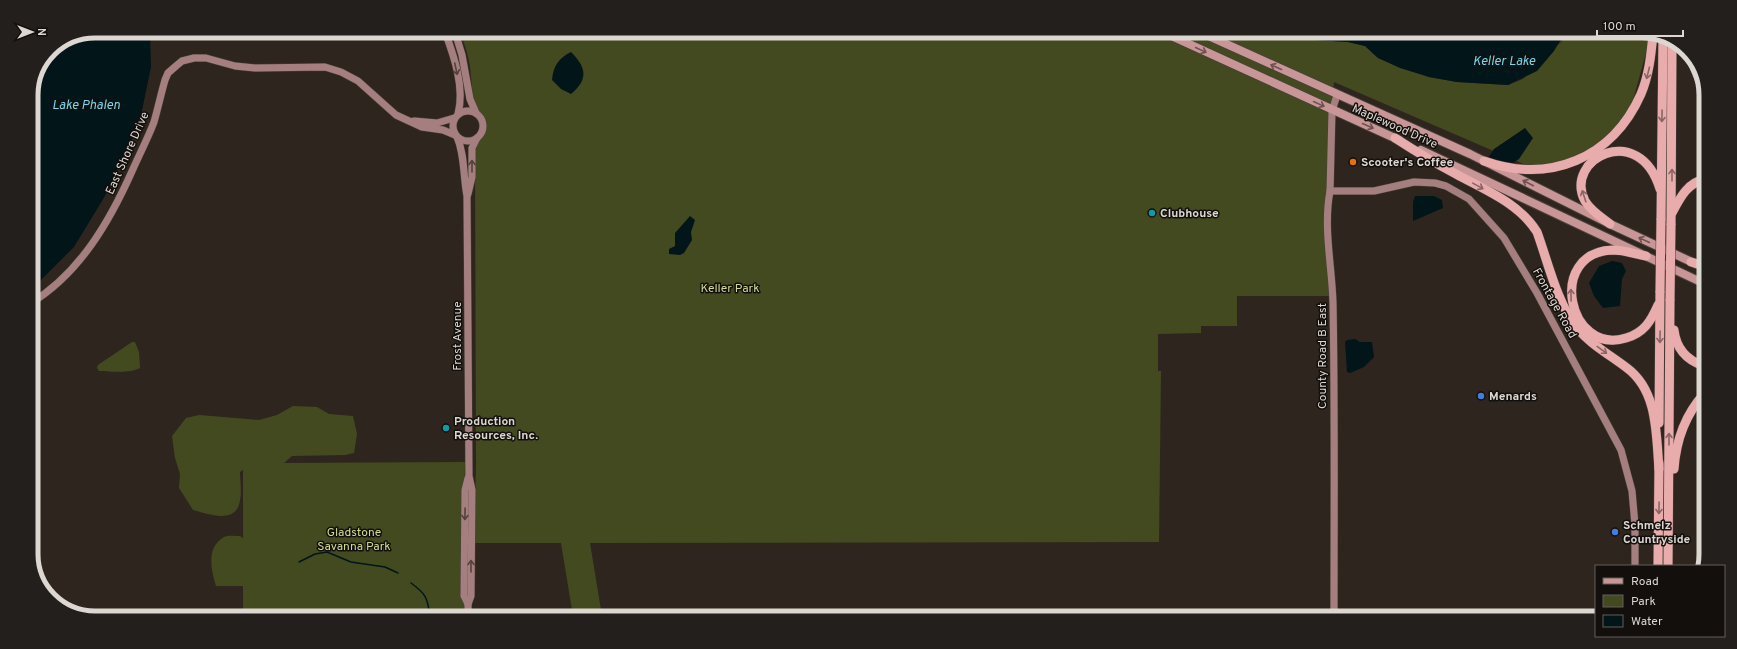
<svg xmlns="http://www.w3.org/2000/svg" width="1737" height="649" font-family="Overpass,sans-serif">
  <rect width="100%" height="100%" fill="#2e261e"/>
  <g fill="#444a1f">
    <path d="M459,32L1296,34L1316,40L1348,42L1365,46L1378,58L1429,77L1457,82L1508,85L1523,79L1563,40L1564,34H1648V46L1628,118L1576,162L1535,169L1334,82L1328,137L1329,296H1237V326H1201V333L1158,334V371H1161L1159,542L590,543L602,616H573L561,543H474L476,466L475,150C476,140 486,135 486,125C486,115 477,113 475,104C472,96 472,86 471,77C470,61 466,45 459,32Z"/>
    <path d="M132,342H135L139,352L140,368C129,374 111,371 99,371L97,368L98,365Z"/>
    <path d="M293,406L317,407L329,414L353,416L357,434L354,453L345,455L292,456L284,463L465,462L464,615H243V586H216C211,570 206,547 224,537C228,535 235,536 240,536L243,538V470L240,472C240,481 242,491 240,500C237,525 208,514 193,510L179,488L180,474L175,458L172,436L186,418L199,415L259,420L277,415Z"/>
  </g>
  <g fill="#021519">
    <polygon points="95,31 150,31 151,67 139,125 105,196 74,247 38,283 31,287 31,91 50,50"/>
    <polygon points="1296,34 1349,34 1371,38 1375,34 1564,34 1554,51 1537,71 1508,85 1457,82 1429,77 1400,68 1378,58 1365,46 1348,42 1316,40"/>
    <path d="M571,52C586,67 589,79 571,94L561,89L552,80C553,66 559,58 571,52Z"/>
    <polygon points="1525,128 1533,138 1519,159 1507,167 1488,158 1494,149"/>
    <polygon points="1415,196 1434,196 1442,200 1443,208 1413,221 1413,202"/>
    <polygon points="1705,202 1705,249 1699,247 1702,212"/>
    <polygon points="690,216 695,220 691,232 692,240 684,253 680,255 669,254 669,249 675,246 675,233"/>
    <polygon points="1612,261 1622,263 1626,271 1622,279 1620,306 1603,308 1594,296 1589,283 1599,266"/>
    <polygon points="1355,339 1360,342 1372,342 1374,357 1364,367 1350,373 1347,372 1345,342 1347,340"/>
  </g>
  <g fill="none" stroke-linecap="round" stroke-linejoin="round">
    <g stroke="#021519" stroke-width="1.5">
      <polyline points="299,562 315,554 327,552 351,562 385,567 398,573"/>
      <path d="M411,583C426,594 427,597 430,615"/>
    </g>
    <g stroke="#4a423b" stroke-width="8">
      <g id="secondary">
        <path d="M445,32C454,56 465,88 458,114"/>
        <polyline points="455,32 462,55 470,99 476,113"/>
        <circle cx="468" cy="126" r="15"/>
        <polyline points="414,121 437,123 454,118"/>
        <path d="M457,137C465,155 463,176 467,196L469,476L472,490L471,596L468,604"/>
        <polyline points="1330,191 1374,191 1414,182 1435,183 1446,186 1469,199 1504,238 1537,293 1621,450 1632,491 1635,525 1635,566"/>
        <polyline points="468,194 472,177 472,148 477,138"/>
        <path d="M31,303C80,273 110,221 133,169C140,153 148,138 154,122C158,108 161,94 165,80L168,73L176,66L182,61L194,58H206L235,66L255,68L325,67L341,72L358,81L396,115L422,127L443,130L455,135"/>
        <polyline points="468,615 468,604 464,596 465,490 468,478"/>
        <path d="M1334,617C1334,512 1335,407 1333,303C1332,266 1323,228 1330,191L1332,111L1337,95"/>
      </g>
    </g>
    <g stroke="#4a423b" stroke-width="10">
      <g id="primary">
        <polyline points="1165,33 1399,140"/>
        <polyline points="1202,33 1470,154 1610,224 1696,264"/>
        <polyline points="1421,150 1705,284"/>
      </g>
    </g>
    <g stroke="#4a423b" stroke-width="10">
      <g id="highway">
        <polyline points="1689,54 1706,96"/>
        <path d="M1395,138C1415,151 1435,163 1456,174C1485,190 1519,203 1537,232C1548,262 1557,303 1577,328C1590,344 1610,355 1627,368C1658,391 1656,434 1659,469"/>
        <path d="M1484,161C1549,184 1612,159 1641,94C1649,75 1651,55 1653,34"/>
        <path d="M1672,213C1680,198 1687,183 1705,179"/>
        <polyline points="1661,220 1663,35"/>
        <path d="M1610,224C1601,217 1591,211 1585,201C1563,159 1639,120 1660,189"/>
        <polyline points="1671,225 1672,42"/>
        <path d="M1646,256C1635,254 1624,250 1613,250C1546,252 1568,356 1626,338C1644,333 1651,321 1658,305"/>
        <polyline points="1691,262 1705,266"/>
        <path d="M1674,330C1676,348 1686,360 1704,366"/>
        <polyline points="1659,423 1660,291"/>
        <path d="M1674,469C1676,441 1685,415 1704,394"/>
        <polyline points="1658,566 1659,463"/>
        <polyline points="1668,566 1670,299"/>
      </g>
    </g>
    <use href="#secondary" stroke="#a57f7f" stroke-width="7"/>
    <use href="#primary" stroke="#c99697" stroke-width="8"/>
    <use href="#highway" stroke="#e9acad" stroke-width="9"/>
    <g stroke="#4a423b" stroke-width="10" stroke-linecap="butt">
      <g id="highway-bridge">
        <polyline points="1660,291 1661,220"/>
        <polyline points="1670,299 1671,225"/>
      </g>
    </g>
    <use href="#highway-bridge" stroke="#e9acad" stroke-width="9"/>
  </g>
  <defs><path id="oneway-shaft" d="M-6 0H5M1.5-3L5.5 0L1.5 3" fill="none" stroke-width="1.6" stroke-linecap="round" stroke-linejoin="round"/></defs>
  <g stroke="#6e5252">
    <use href="#oneway-shaft" transform="translate(1201 50) rotate(25)"/>
    <use href="#oneway-shaft" transform="translate(1276 67) rotate(-156)"/>
    <use href="#oneway-shaft" transform="translate(1319 104) rotate(25)"/>
    <use href="#oneway-shaft" transform="translate(1368 126) rotate(24)"/>
    <use href="#oneway-shaft" transform="translate(1528 183) rotate(-153)"/>
    <use href="#oneway-shaft" transform="translate(1644 240) rotate(-155)"/>
  </g>
  <g stroke="#554140">
    <use href="#oneway-shaft" transform="translate(456 69) rotate(78)"/>
    <use href="#oneway-shaft" transform="translate(472 166) rotate(-90)"/>
    <use href="#oneway-shaft" transform="translate(465 514) rotate(91)"/>
    <use href="#oneway-shaft" transform="translate(471 566) rotate(-90)"/>
  </g>
  <g stroke="#896565">
    <use href="#oneway-shaft" transform="translate(1648 73) rotate(104)"/>
    <use href="#oneway-shaft" transform="translate(1662 116) rotate(91)"/>
    <use href="#oneway-shaft" transform="translate(1672 175) rotate(-90)"/>
    <use href="#oneway-shaft" transform="translate(1478 186) rotate(29)"/>
    <use href="#oneway-shaft" transform="translate(1584 196) rotate(-108)"/>
    <use href="#oneway-shaft" transform="translate(1571 295) rotate(-91)"/>
    <use href="#oneway-shaft" transform="translate(1660 337) rotate(91)"/>
    <use href="#oneway-shaft" transform="translate(1602 350) rotate(36)"/>
    <use href="#oneway-shaft" transform="translate(1669 439) rotate(-90)"/>
    <use href="#oneway-shaft" transform="translate(1659 508) rotate(91)"/>
  </g>
  <circle fill="#e8710a" stroke="#130f0c" stroke-width="1.5" cx="1353" cy="162" r="4"/>
  <g fill="#0f9aa8" stroke="#130f0c" stroke-width="1.5">
    <circle cx="1152" cy="213" r="4"/>
    <circle cx="446" cy="428" r="4"/>
  </g>
  <g fill="#3f7fe0" stroke="#130f0c" stroke-width="1.5">
    <circle cx="1481" cy="396" r="4"/>
    <circle cx="1615" cy="532" r="4"/>
  </g>
  <g text-anchor="middle" stroke-width="3" stroke-linejoin="round" paint-order="stroke">
    <g font-size="12" fill="#ddd7d2" stroke="#130f0c">
      <text transform="translate(1395 126) rotate(24)" y="4">Maplewood Drive</text>
      <text transform="translate(127 153) rotate(-66)" y="4">East Shore Drive</text>
      <text transform="translate(1555 303) rotate(61)" y="4">Frontage Road</text>
      <text transform="translate(457 336) rotate(-90)" y="4">Frost Avenue</text>
      <text transform="translate(1322 356) rotate(-90)" y="4">County Road B East</text>
    </g>
    <g font-size="12" font-weight="bold" fill="#ddd7d2" stroke="#130f0c" text-anchor="start">
      <text x="1361" y="166">Scooter's Coffee</text>
      <text x="1160" y="217">Clubhouse</text>
      <text x="1489" y="400">Menards</text>
      <text x="454" y="425">Production<tspan x="454" dy="14">Resources, Inc.</tspan></text>
      <text x="1623" y="529">Schmelz<tspan x="1623" dy="14">Countryside</tspan></text>
    </g>
    <g font-size="12" fill="#d0dd8f" stroke="#130f0c">
      <text x="730" y="292">Keller Park</text>
      <text x="354" y="536">Gladstone<tspan x="354" dy="14">Savanna Park</tspan></text>
    </g>
    <g font-size="13" font-style="italic" fill="#71d9ef" stroke="#130f0c">
      <text x="1504" y="65">Keller Lake</text>
      <text x="86" y="109">Lake Phalen</text>
    </g>
  </g>
  <path d="M0 0H1737V649H0ZM95 38H1642A57 57 0 0 1 1699 95V554A57 57 0 0 1 1642 611H95A57 57 0 0 1 38 554V95A57 57 0 0 1 95 38Z" fill="#231f1c" fill-rule="evenodd"/>
  <path fill="none" stroke="#ddd7d2" stroke-width="5" d="M95 38H1642A57 57 0 0 1 1699 95V554A57 57 0 0 1 1642 611H95A57 57 0 0 1 38 554V95A57 57 0 0 1 95 38Z"/>
  <rect x="1595" y="565" width="130" height="72" fill="#130f0c" stroke="#645f5b"/>
  <rect x="1603" y="578" width="20" height="6" fill="#c99697" stroke="#645f5b"/>
  <text x="1631" y="585" font-size="12" fill="#ddd7d2">Road</text>
  <rect x="1603" y="595" width="20" height="12" fill="#444a1f" stroke="#645f5b"/>
  <text x="1631" y="605" font-size="12" fill="#ddd7d2">Park</text>
  <rect x="1603" y="615" width="20" height="12" fill="#021519" stroke="#645f5b"/>
  <text x="1631" y="625" font-size="12" fill="#ddd7d2">Water</text>
  <g transform="translate(32 32) rotate(90)" stroke="#130f0c" stroke-width="3" paint-order="stroke">
  <path d="M0-3L7 15L0 10L-7 15Z" fill="#ddd7d2"/>
  <text y="-6" font-size="11" font-weight="bold" text-anchor="middle" fill="#ddd7d2">N</text>
  </g>
  <path d="M1597 30v6h86v-6" fill="none" stroke="#ddd7d2" stroke-width="2"/>
  <text x="1603" y="30" font-size="12" fill="#ddd7d2" stroke="#130f0c" stroke-width="3" paint-order="stroke">100 m</text>
</svg>
